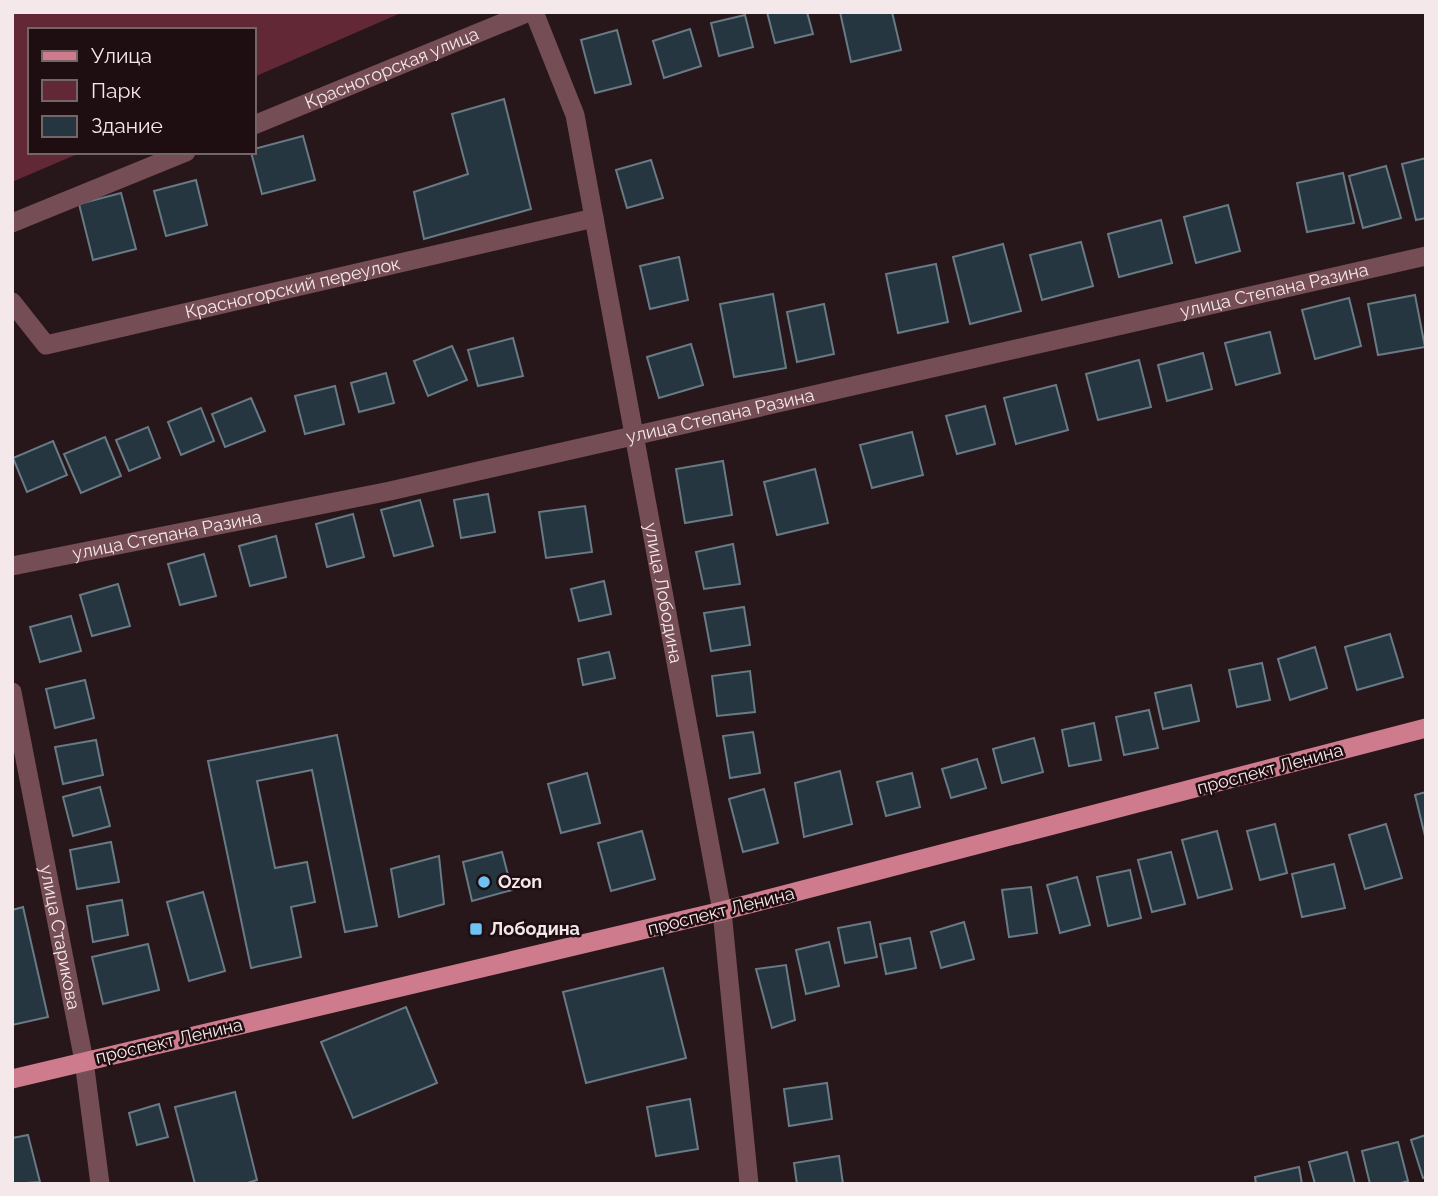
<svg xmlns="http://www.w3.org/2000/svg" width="1438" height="1196" font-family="Raleway,sans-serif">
  <rect width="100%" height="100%" fill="#28171a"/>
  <polygon fill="#632836" points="12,12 403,12 254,77 254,30 30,30 30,152 82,152 12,182"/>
  <g fill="#263640" stroke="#687a85" stroke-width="2">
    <polygon points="767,12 807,12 813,34 775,43"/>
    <polygon points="840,12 892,12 901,50 851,62"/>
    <polygon points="745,15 753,47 719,56 711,23"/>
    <polygon points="690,29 701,66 664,78 653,41"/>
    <polygon points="617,30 631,84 595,93 581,40"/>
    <polygon points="504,99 531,209 424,239 414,192 468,174 452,114"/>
    <polygon points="303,136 315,180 262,194 251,152 254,152 254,149"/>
    <polygon points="1426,158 1426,218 1416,220 1402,164"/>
    <polygon points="651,160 663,198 627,208 616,170"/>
    <polygon points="1386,166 1401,218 1363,228 1349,176"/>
    <polygon points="1343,173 1354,223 1307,232 1297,183"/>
    <polygon points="196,180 207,225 166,236 154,191"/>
    <polygon points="121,193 136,249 93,260 79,204"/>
    <polygon points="1228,205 1240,251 1196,263 1184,217"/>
    <polygon points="1161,220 1172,263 1119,277 1108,234"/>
    <polygon points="1081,242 1093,286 1042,300 1030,255"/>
    <polygon points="1003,244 1021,311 970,324 953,257"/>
    <polygon points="679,257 688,300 650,309 640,266"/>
    <polygon points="936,264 948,322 898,333 886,274"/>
    <polygon points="773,294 786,368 734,377 720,304"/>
    <polygon points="1415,295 1425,347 1378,355 1368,304"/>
    <polygon points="1349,298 1361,346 1315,359 1302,310"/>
    <polygon points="824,304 834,354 797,362 787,312"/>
    <polygon points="1270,332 1280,373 1236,385 1225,343"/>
    <polygon points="513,338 523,376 478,386 468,350"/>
    <polygon points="691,344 703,385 659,398 647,357"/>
    <polygon points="452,346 467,380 428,396 414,361"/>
    <polygon points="1203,353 1212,389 1167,401 1158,365"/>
    <polygon points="1139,360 1151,407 1098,420 1086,374"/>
    <polygon points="386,373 394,403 359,412 351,383"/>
    <polygon points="1056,385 1068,430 1016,444 1004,398"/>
    <polygon points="335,386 344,424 305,434 295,396"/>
    <polygon points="251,398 265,431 225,447 212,414"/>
    <polygon points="985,406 995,444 957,454 946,416"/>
    <polygon points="201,408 214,441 181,455 168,422"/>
    <polygon points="148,427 160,458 129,471 116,440"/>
    <polygon points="912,432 923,475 872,488 860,445"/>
    <polygon points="105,437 121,476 81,493 64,454"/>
    <polygon points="53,441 67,475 27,492 13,458"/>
    <polygon points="723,461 732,515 685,523 676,469"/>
    <polygon points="815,469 828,523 777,535 764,482"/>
    <polygon points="488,494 495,532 461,538 454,500"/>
    <polygon points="420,500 433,546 394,556 381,510"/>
    <polygon points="585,506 592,552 546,558 539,512"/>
    <polygon points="353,514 364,557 327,567 316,524"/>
    <polygon points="276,536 286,577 250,586 239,546"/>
    <polygon points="733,544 740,584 704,589 696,552"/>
    <polygon points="204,554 216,596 180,605 168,564"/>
    <polygon points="604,581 611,614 579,621 571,589"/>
    <polygon points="118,584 130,626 92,636 80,595"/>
    <polygon points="744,607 750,645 711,651 704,613"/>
    <polygon points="71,616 81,651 40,662 30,627"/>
    <polygon points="1390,634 1403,677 1357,690 1345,647"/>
    <polygon points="1315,647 1327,688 1290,700 1278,659"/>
    <polygon points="609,652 615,678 583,685 578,659"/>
    <polygon points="1262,663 1270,700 1237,707 1229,670"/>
    <polygon points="750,671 755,712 717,716 712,676"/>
    <polygon points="85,680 94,718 55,728 46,689"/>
    <polygon points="1191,685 1199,721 1163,729 1155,693"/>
    <polygon points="1149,710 1158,748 1124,755 1116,717"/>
    <polygon points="1094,723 1101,760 1069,766 1062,730"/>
    <polygon points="753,732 760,773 730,778 723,736"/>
    <polygon points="337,735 377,926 345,932 312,770 257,781 275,868 307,862 315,902 291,907 301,957 251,968 208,761"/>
    <polygon points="1034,738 1043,772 1002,783 993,749"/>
    <polygon points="96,740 103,775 63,784 55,747"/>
    <polygon points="977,759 986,788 951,798 942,769"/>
    <polygon points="840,771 852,824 804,837 795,783"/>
    <polygon points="587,773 600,823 561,833 548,784"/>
    <polygon points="912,773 920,807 886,816 877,782"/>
    <polygon points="100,787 110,826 73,836 63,797"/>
    <polygon points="764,789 778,843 743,852 729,799"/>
    <polygon points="1426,792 1426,836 1425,836 1415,795"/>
    <polygon points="1275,824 1287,873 1260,880 1247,831"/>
    <polygon points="1386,824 1402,878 1365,889 1349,835"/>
    <polygon points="642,831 655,879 611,891 598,843"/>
    <polygon points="1217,831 1232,889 1198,898 1182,840"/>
    <polygon points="111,842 119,882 77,889 70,850"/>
    <polygon points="502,852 512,890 472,901 463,862"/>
    <polygon points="1171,852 1185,904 1152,912 1138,860"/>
    <polygon points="439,856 444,904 399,917 391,869"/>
    <polygon points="1334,864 1345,908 1302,917 1292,874"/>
    <polygon points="1130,870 1141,918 1108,926 1097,877"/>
    <polygon points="1077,877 1090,925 1060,933 1047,885"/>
    <polygon points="1031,887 1037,933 1009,937 1002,890"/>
    <polygon points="203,892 225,971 189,981 167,902"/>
    <polygon points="122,900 128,935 93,942 87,906"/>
    <polygon points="23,907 48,1017 12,1025 12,910"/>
    <polygon points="870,922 877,957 845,963 838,928"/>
    <polygon points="964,922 974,959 941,968 931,932"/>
    <polygon points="910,938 916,968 886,974 880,944"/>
    <polygon points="829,942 839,986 806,994 796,950"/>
    <polygon points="148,944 159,990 103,1004 92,957"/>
    <polygon points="786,965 795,1020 772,1028 756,969"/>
    <polygon points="663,968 686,1058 586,1083 563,992"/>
    <polygon points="406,1007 437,1083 353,1118 321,1042"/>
    <polygon points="827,1083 832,1119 789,1126 784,1089"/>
    <polygon points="235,1092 257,1180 244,1184 195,1184 175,1107"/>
    <polygon points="690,1099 698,1149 656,1156 647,1107"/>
    <polygon points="159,1104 168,1137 137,1145 129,1113"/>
    <polygon points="28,1135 40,1182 12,1184 12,1138"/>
    <polygon points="1426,1135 1426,1177 1423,1178 1411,1140"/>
    <polygon points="1398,1142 1408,1181 1398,1184 1370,1184 1362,1151"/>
    <polygon points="1347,1152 1355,1184 1315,1184 1309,1162"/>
    <polygon points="839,1156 843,1184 797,1184 794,1163"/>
    <polygon points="1299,1167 1302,1184 1256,1184 1255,1177"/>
  </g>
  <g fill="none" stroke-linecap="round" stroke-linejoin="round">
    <g stroke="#754d54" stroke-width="19">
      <path id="s1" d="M12,302L46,345L594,218"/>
      <path id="s2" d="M12,566L390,491L1426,256"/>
      <path id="s3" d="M12,692L84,1061L100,1184"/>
      <polyline points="722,911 749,1184"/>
    </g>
    <g stroke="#754d54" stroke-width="19">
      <path id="s4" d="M534,12L575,115L722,911"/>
      <path id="s5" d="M254,125L529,12"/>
      <polyline points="12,223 186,152"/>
    </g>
    <polyline stroke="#ce7c8d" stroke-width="19" points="12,1079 722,911 1426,728"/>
  </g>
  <g fill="#6fc2f4" stroke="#1e0e11" stroke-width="2.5">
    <circle cx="484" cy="882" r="7"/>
    <rect x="469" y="922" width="14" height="14" rx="3.5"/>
  </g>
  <g text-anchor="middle" stroke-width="5" stroke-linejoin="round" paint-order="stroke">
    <g font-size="18" fill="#f4e8ea" stroke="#1e0e11">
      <text dy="6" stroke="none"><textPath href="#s5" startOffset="149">Красногорская улица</textPath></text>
      <text dy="6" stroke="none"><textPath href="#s1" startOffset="308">Красногорский переулок</textPath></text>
      <text dy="6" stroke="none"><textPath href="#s2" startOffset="1292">улица Степана Разина</textPath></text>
      <text dy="6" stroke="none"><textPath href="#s2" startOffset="724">улица Степана Разина</textPath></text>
      <text dy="6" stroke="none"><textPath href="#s2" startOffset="158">улица Степана Разина</textPath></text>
      <text dy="6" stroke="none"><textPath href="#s4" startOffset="597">улица Лободина</textPath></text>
      <text transform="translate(1270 769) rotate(-15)" y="6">проспект Ленина</text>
      <text transform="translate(721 911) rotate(-14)" y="6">проспект Ленина</text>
      <text dy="6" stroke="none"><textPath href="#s3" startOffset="250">улица Старикова</textPath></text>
      <text transform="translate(169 1041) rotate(-13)" y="6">проспект Ленина</text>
    </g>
    <g font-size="18" font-weight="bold" fill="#f4e8ea" stroke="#1e0e11" text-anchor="start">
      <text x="498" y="888">Ozon</text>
      <text x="490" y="935">Лободина</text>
    </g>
  </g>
  <rect width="1438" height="1196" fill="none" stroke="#f4e8ea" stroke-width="28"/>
  <rect x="28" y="28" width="228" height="126" fill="#1e0e11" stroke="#746568" stroke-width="2"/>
  <rect x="42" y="51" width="35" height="10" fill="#ce7c8d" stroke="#746568" stroke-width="2"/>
  <text x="91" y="63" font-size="21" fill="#f4e8ea">Улица</text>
  <rect x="42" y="80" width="35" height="21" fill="#632836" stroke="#746568" stroke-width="2"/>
  <text x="91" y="98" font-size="21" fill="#f4e8ea">Парк</text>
  <rect x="42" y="116" width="35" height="21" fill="#263640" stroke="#746568" stroke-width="2"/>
  <text x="91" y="133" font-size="21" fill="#f4e8ea">Здание</text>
</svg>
